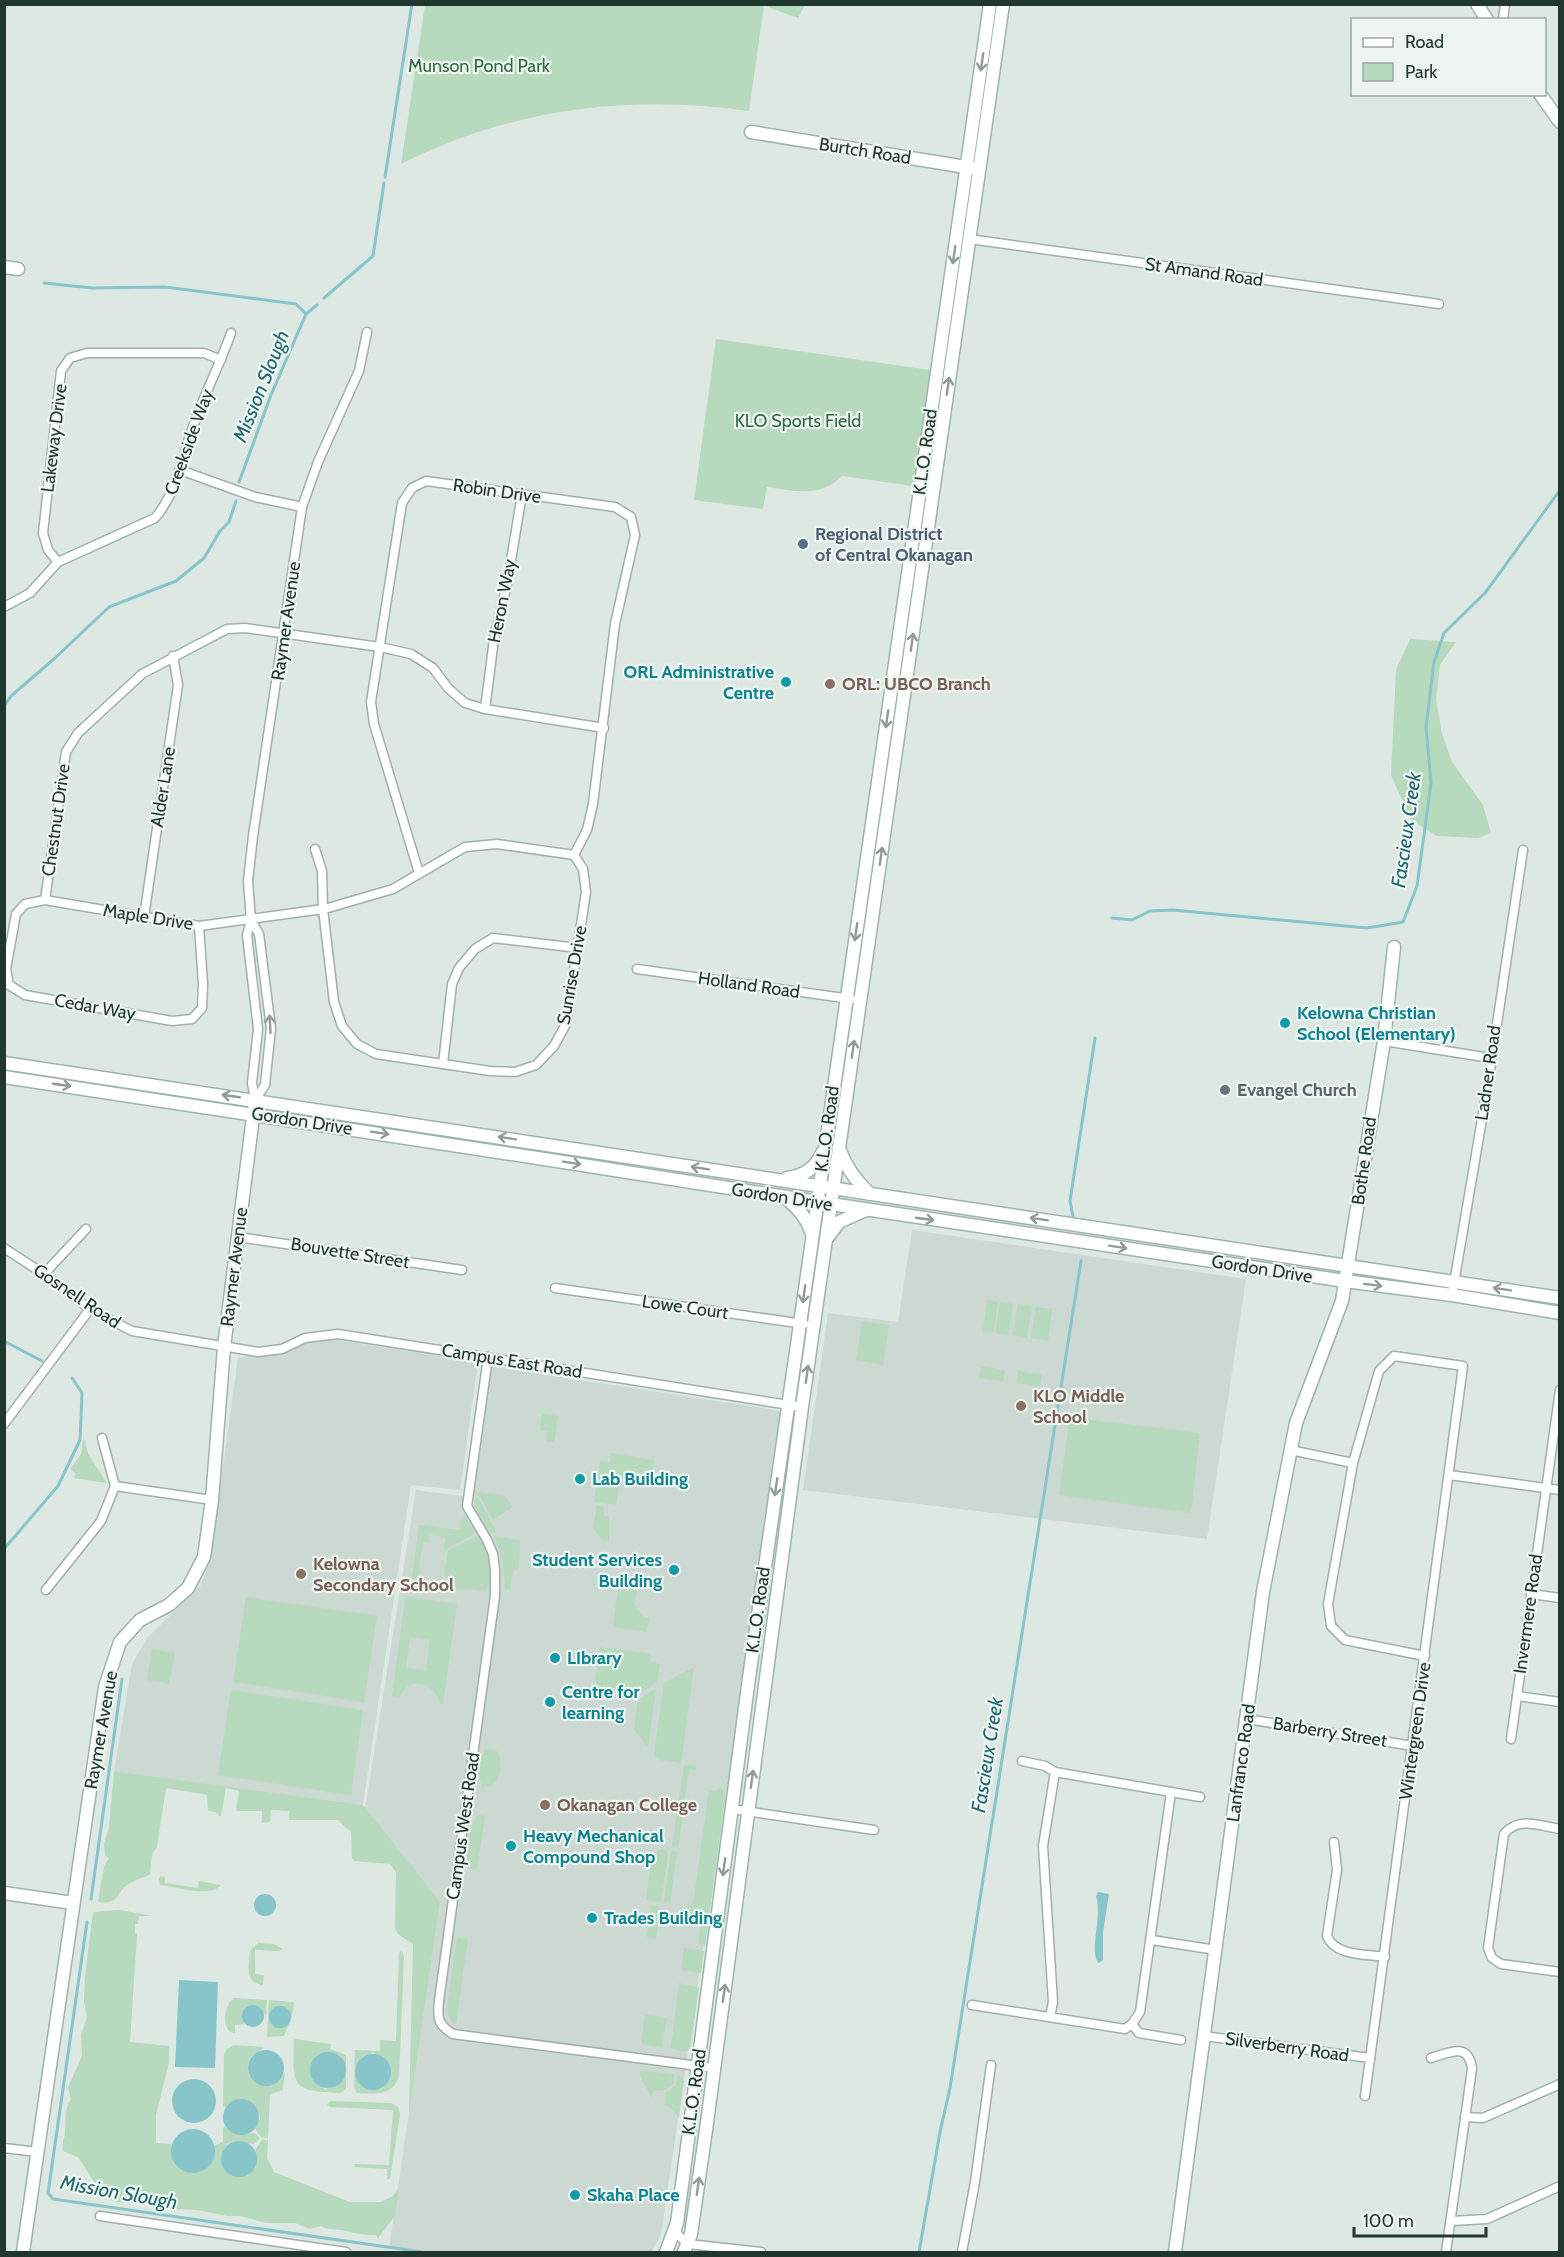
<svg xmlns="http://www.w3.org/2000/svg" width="1564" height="2257" font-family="Cabin,sans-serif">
  <rect width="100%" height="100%" fill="#dee8e3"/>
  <g fill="#ccd8d2">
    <polygon points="912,1230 1246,1279 1207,1539 803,1490 828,1313 898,1322"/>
    <polygon points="323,1338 478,1362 460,1490 411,1485 363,1805 114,1771 132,1664 147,1638 200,1586 210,1561 238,1358 283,1350 307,1340"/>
    <polygon points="488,1366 782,1411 661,2235 651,2252 425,2252 389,2248 440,1902 365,1810 416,1490 469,1497"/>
  </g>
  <g fill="#b7d9be" fill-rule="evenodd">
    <path d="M425,5H764L749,111C629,94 509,109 401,164Z"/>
    <polygon points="766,5 805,5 798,18 770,8"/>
    <path d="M716,339L930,370L913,486L842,476C821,498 794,491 767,487L763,509L694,500Z"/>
    <polygon points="1410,639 1456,642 1440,665 1436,699 1442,734 1452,762 1483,805 1491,833 1478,838 1437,836 1411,820 1391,775 1396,670"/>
    <polygon points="987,1300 998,1302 994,1332 983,1331"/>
    <polygon points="1000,1302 1013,1304 1008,1335 995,1333"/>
    <polygon points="1018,1304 1032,1306 1027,1338 1013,1335"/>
    <polygon points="1036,1307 1052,1309 1048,1341 1031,1338"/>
    <polygon points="862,1321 889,1325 883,1365 856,1360"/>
    <polygon points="981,1366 1005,1370 1003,1381 979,1378"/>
    <polygon points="1018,1371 1042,1375 1040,1387 1016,1383"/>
    <polygon points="542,1414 558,1416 554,1442 546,1442 547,1431 540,1430"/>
    <polygon points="1070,1417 1200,1433 1191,1513 1059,1495"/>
    <polygon points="83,1440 85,1441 88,1454 107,1483 73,1478 76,1474 70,1469 81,1454"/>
    <polygon points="611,1453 654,1460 652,1480 630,1477 620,1479 616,1505 594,1502 600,1461 610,1463"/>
    <polygon points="479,1492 506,1496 512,1507 493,1520 480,1496 476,1495"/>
    <polygon points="477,1498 478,1498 497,1533 489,1532 476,1512 475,1499"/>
    <polygon points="597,1505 603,1507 604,1515 609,1517 609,1541 602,1540 593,1528"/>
    <polygon points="464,1515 476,1533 446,1549 444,1549 446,1537 430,1535 429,1542 423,1542 416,1587 411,1587 419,1525 460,1530 461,1519 463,1520"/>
    <path d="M477,1536H479C488,1553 495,1573 486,1591L469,1589L456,1590L444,1575L448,1551Z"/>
    <polygon points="494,1536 520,1540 519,1570 513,1570 510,1590 505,1589 503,1563"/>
    <polygon points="618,1587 637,1590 634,1604 644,1618 649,1618 647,1632 613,1627"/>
    <polygon points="246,1597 377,1616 364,1702 233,1682"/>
    <path d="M408,1597L457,1604L443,1704H440C435,1683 410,1674 399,1697L392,1696L405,1599ZM410,1637L430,1640L426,1671L406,1668Z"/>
    <polygon points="600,1647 651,1654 650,1662 660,1664 657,1682 638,1694 594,1688"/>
    <polygon points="152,1649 175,1653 169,1684 147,1680"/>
    <polygon points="694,1667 681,1763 659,1760 654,1754 664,1683"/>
    <polygon points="656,1689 648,1747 634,1730 638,1699"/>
    <polygon points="231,1690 363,1710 351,1795 218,1775"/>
    <path d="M485,1749L497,1751C504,1762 501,1779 491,1786L482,1787C477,1774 479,1761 485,1749Z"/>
    <polygon points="686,1765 697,1767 696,1770 689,1769 678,1848 672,1847 684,1766"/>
    <path d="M114,1771L363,1805L440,1902L409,2114L413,1944L399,1935L395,1929L396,1872L390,1864L354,1861L352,1858L351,1832L338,1820H289V1811L271,1810L270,1822L262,1823V1811H236L239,1791L226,1788L221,1816H219L216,1812L208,1811L207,1795L166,1788L157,1847L152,1854L150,1874C143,1879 133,1880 127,1885C116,1894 119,1905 98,1902L104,1866L109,1858L105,1856L104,1843L109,1828Z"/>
    <polygon points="720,1788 724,1789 725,1800 705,1946 698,1945 701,1921 687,1918 687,1906 693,1904 709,1790 716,1791"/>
    <polygon points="478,1815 485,1816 477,1869 469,1869 466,1867 471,1828"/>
    <polygon points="658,1849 667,1850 668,1855 661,1902 646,1900 651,1860 656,1860"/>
    <polygon points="671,1851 677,1852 670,1903 664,1902"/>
    <path d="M161,1876L165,1877V1883L198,1888L199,1881L221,1885C211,1898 175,1887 160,1885L159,1879Z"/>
    <polygon points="651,1906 660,1907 656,1939 647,1937"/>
    <path d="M120,1910L153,1916H139L138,1924H135V1933L137,1934L130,2042L169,2046V2063L156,2115V2143L172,2144L171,2148L215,2152L214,2146L223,2142V2128L225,2126C233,2135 244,2134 254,2133L260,2138L254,2144C239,2143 224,2134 221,2160L256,2154L255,2150L262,2140H268L267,2158L274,2172L350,2202H381L393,2196L399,2187L395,2216L378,2238L376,2235C363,2236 353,2232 340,2230C332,2229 328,2230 321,2226L310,2229L295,2223H266L241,2216H227L197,2210L174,2209L139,2202L124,2203L99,2198L100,2191L78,2157L63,2151C61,2139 65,2141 65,2132C66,2120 64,2110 71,2099L68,2087L82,2056L81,2035L87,2017L84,2001L85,1976L93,1912Z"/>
    <polygon points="457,1938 468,1939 456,2024 453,2023 448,2015 447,2005"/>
    <path d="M258,1943L274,1944L283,1949L279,1951L255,1950V1974L264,1975L263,1985C244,1983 249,1965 250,1951Z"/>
    <polygon points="684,1948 704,1951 701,1973 681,1970"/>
    <path d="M401,1951L403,1952L404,1957L399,2078C390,2096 376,2094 357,2093L354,2087L355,2050L380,2051V2040L396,2041L399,1953ZM373,2053L384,2057L382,2088C363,2094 359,2082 355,2067L362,2057Z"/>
    <polygon points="679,1983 699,1988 690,2049 682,2052 671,2048"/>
    <path d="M234,1998L267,2000L266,2016L259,2007L244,2021L245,2024L235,2025V2033L230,2032C222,2024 224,2005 234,1998Z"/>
    <path d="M269,2000L294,2002C293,2020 289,2022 284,2036L267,2037Z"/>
    <polygon points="645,2014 667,2018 662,2047 641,2044"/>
    <path d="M294,2039L331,2044L330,2049L346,2055V2089L340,2093C290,2091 293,2086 294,2039ZM327,2052L338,2056L345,2065L336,2087L324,2089L316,2056Z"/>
    <path d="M234,2045L264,2047C260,2051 253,2054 250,2059C239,2084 271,2096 285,2072L283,2090L270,2094L268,2138L261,2137L255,2129L260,2118L256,2107C244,2100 237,2096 226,2107L223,2106L224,2054L227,2049Z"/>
    <polygon points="640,2070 674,2074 673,2084 665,2090 656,2090 653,2093 652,2098 640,2076"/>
    <polygon points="679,2075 684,2081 679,2118 674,2111 665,2104 666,2093 675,2086"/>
    <polygon points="331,2101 391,2103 398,2107 400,2114 390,2179 387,2179 387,2169 354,2167 355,2164 389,2165 393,2110 330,2107 327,2105"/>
  </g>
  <g fill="#88c5cb">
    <path d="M1098,1892L1109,1894L1103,1932V1960L1099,1963C1088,1953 1103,1915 1096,1897Z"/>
    <circle cx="265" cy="1905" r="11"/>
    <polygon points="179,1980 218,1982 215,2068 175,2067"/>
    <circle cx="253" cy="2016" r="11"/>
    <circle cx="280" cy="2017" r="11"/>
    <circle cx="266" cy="2068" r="18"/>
    <circle cx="328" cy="2070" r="18"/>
    <circle cx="373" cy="2072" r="18"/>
    <circle cx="194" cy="2101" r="22"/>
    <circle cx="241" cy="2117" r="18"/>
    <circle cx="193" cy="2151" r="22"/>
    <circle cx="239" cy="2159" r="18"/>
  </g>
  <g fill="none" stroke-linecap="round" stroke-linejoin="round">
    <g stroke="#88c5cb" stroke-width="3">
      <polyline points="385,177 412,4"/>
      <polyline points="44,283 92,288 165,287 296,304 306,314"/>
      <polyline points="324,298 373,256 384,183"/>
      <polyline points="239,482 271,395 306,314 317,305"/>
      <polyline points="4,706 11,696 54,659 109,607 176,581 204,558 220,531 229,522 236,501"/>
      <polyline points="1112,918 1132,920 1150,911 1173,910 1367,928 1403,922 1417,886 1431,783 1426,727 1434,662 1444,633 1485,593 1560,490"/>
      <polyline points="1073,1216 1070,1201 1095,1038"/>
      <polyline points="4,1341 42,1361"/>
      <polyline points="4,1549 58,1486 80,1440 82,1393 72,1378"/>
      <polyline points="91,1899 122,1679"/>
      <polyline points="87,1922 48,2193 53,2199 422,2252"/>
      <polyline points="919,2252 940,2132 950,2088 1081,1261"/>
    </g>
    <g stroke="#a1afa9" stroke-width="11">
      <g id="street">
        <polyline points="1503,20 1505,4"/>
        <polyline points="969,239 1439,304"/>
        <polyline points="180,470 255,497 302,507"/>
        <polyline points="58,562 48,550 43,533 61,371 70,358 87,353 204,353 221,360"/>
        <path d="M4,607L30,593L58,562L155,518C178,491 182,456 194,424C205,393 220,364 231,333"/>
        <polyline points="485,709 494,639 507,584 522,494"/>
        <polyline points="419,873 374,724 371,702 402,503 412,488 426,481 615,507 631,517 635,535 615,624 593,804 587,830 574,855"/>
        <polyline points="45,900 66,752 78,733 142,674 227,629 245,628 380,647 411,654 433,668 448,688 465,703 485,709 604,728"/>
        <polyline points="144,917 178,685 173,656"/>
        <polyline points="251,920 259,934 271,1028 265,1085 255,1100"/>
        <polyline points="199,926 203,984 202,1008 192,1019 172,1021 25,995 9,985 6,969 16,914 25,904 45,900 199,926 323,909 328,908 393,889 465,847 497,844 574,855 583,869 586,892 566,1024 554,1046 536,1065 515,1072 490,1071 376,1054 357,1044 342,1026 334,1002 323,909 322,871 315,849"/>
        <polyline points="637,969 851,999"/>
        <polyline points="1384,1041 1490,1058"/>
        <polyline points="443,1064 452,984 459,968 475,949 493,938 578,948"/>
        <polyline points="255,1100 252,1083 258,1029 247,935 251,920 248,881 253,836 302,507 318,462 359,371 367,332"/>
        <polyline points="238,1237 462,1270"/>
        <polyline points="4,1248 44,1274 90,1309 132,1331 258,1352 282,1349 305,1338 338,1334 802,1407"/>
        <polyline points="44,1274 86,1229"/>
        <polyline points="555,1288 804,1324"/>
        <polyline points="1452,1295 1488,1084 1523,850"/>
        <path d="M488,1357L467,1506L487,1540L493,1554L495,1570V1596L439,2001C437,2018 438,2025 453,2034L714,2068"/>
        <polyline points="4,1424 90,1309"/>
        <polyline points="102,1438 115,1486"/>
        <polyline points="1290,1450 1353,1463"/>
        <polyline points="1449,1475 1560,1490"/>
        <polyline points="46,1590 101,1521 115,1486 212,1500"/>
        <polyline points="1531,1594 1560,1598"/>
        <polyline points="1517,1696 1560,1702"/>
        <polyline points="1247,1719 1413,1746"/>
        <polyline points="1511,1739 1560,1390"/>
        <polyline points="1022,1761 1045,1766 1055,1772 1200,1797"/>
        <polyline points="732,1809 874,1830"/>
        <path d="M1560,1829C1539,1826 1519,1816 1504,1834L1488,1948L1492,1958L1501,1964L1560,1972"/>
        <path d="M1334,1842L1337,1870L1327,1936C1335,1956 1365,1954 1385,1957"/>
        <polyline points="1152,1940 1216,1950"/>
        <polyline points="972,2005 1125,2029 1132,2024 1140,2012 1171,1792"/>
        <polyline points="1050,2017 1053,2002 1043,1846 1055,1772"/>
        <polyline points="1132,2024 1139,2033 1181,2040"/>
        <polyline points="1204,2036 1370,2058"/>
        <path d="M1431,2058C1450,2052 1469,2042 1472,2069L1446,2252"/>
        <polyline points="1365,2096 1463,1366 1394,1356 1379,1371 1353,1463 1328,1604 1331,1626 1345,1640 1425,1656"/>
        <polyline points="1465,2117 1483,2118 1560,2084"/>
        <polyline points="4,2148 38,2152"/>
        <polyline points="100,2216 346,2252"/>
        <polyline points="1451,2221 1487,2219 1560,2186"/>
        <polyline points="676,2227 678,2235 688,2244 761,2252"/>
        <polyline points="962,2252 975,2182 991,2065"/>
      </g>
    </g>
    <g stroke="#9eb3aa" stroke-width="15">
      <g id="secondary">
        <polyline points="1477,4 1487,20"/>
        <polyline points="1540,94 1560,122"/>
        <polyline points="751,132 972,168"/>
        <polyline points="4,267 18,269"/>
        <polyline points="4,1063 1560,1298"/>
        <polyline points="4,1077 544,1159 831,1204 1345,1281 1452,1295 1560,1313"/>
        <path d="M839,1148C845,1166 856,1181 870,1194"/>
        <path d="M787,1178C803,1176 816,1168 822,1153"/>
        <path d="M784,1197C796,1206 807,1217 811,1232"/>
        <polyline points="828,1237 839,1222 866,1210"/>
        <polyline points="4,1893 73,1903"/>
        <polyline points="23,2252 105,1687 120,1642 140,1620 169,1605 188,1588 204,1557 212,1500 224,1347 254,1109"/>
        <polyline points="666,2252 677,2223 749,1678 990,4"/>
        <polyline points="684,2252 691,2234 706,2130 802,1407 1003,4"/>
        <polyline points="1175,2252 1263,1592 1296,1423 1342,1301 1384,1041 1394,947"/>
      </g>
    </g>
    <use href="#street" stroke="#fff" stroke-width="8"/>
    <use href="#secondary" stroke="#fff" stroke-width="12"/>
  </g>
  <defs><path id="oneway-shaft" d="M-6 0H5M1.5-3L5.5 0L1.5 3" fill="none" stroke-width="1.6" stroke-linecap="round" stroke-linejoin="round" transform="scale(1.5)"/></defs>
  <g stroke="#909b97">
    <use href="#oneway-shaft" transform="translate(982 62) rotate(98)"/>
    <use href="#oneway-shaft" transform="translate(954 255) rotate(98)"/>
    <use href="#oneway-shaft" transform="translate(948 386) rotate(-82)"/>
    <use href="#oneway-shaft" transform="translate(912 642) rotate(-82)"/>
    <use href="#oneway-shaft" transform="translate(887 719) rotate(98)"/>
    <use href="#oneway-shaft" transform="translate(881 856) rotate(-82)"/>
    <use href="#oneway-shaft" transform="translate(856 932) rotate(98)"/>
    <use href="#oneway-shaft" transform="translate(270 1024) rotate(-93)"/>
    <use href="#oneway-shaft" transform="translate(853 1049) rotate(-82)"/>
    <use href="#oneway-shaft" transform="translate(62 1085) rotate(8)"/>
    <use href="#oneway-shaft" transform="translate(231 1096) rotate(-172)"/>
    <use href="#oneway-shaft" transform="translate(380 1133) rotate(9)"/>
    <use href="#oneway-shaft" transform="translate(507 1138) rotate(-171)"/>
    <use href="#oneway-shaft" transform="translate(572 1163) rotate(9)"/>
    <use href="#oneway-shaft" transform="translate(700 1168) rotate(-171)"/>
    <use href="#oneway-shaft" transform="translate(925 1219) rotate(8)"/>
    <use href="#oneway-shaft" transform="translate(1039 1219) rotate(-171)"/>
    <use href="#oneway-shaft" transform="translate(1118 1247) rotate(9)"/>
    <use href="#oneway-shaft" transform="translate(1373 1285) rotate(7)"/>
    <use href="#oneway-shaft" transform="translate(1502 1289) rotate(-171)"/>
    <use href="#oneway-shaft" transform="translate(804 1294) rotate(98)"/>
    <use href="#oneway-shaft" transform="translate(807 1374) rotate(-82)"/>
    <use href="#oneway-shaft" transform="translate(776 1487) rotate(98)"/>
    <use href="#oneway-shaft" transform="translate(752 1779) rotate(-82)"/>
    <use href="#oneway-shaft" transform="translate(724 1867) rotate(98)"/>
    <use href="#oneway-shaft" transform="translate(724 1993) rotate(-82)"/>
    <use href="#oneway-shaft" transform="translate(698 2186) rotate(-82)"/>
  </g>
  <circle fill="#5c6f8a" stroke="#eef5f1" stroke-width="2" cx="803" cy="544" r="6"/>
  <g fill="#0f9aa8" stroke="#eef5f1" stroke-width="2">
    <circle cx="786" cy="682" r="6"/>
    <circle cx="1285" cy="1023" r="6"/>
    <circle cx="580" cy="1479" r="6"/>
    <circle cx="674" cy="1570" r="6"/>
    <circle cx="555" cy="1658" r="6"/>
    <circle cx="550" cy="1702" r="6"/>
    <circle cx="511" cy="1846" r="6"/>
    <circle cx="592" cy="1918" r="6"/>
    <circle cx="575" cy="2195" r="6"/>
  </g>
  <g fill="#8d6e63" stroke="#eef5f1" stroke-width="2">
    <circle cx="830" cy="684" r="6"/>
    <circle cx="1021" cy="1406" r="6"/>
    <circle cx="301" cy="1574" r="6"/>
    <circle cx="545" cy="1805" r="6"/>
  </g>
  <circle fill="#6b7280" stroke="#eef5f1" stroke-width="2" cx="1225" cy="1090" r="6"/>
  <g text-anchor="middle" stroke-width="4.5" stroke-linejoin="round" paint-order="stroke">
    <g font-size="18" fill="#2e6a41" stroke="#eef5f1">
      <text x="479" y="72">Munson Pond Park</text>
      <text x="798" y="427">KLO Sports Field</text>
    </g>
    <g font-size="18" fill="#20372f" stroke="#eef5f1">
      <text transform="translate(865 151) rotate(9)" y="6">Burtch Road</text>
      <text transform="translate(1204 272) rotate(8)" y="6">St Amand Road</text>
      <text transform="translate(54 438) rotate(-83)" y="6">Lakeway Drive</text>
      <text transform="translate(189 442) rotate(-70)" y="6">Creekside Way</text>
      <text transform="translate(925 452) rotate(-82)" y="6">K.L.O. Road</text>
      <text transform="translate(497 491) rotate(8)" y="6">Robin Drive</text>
      <text transform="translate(502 601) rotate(-79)" y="6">Heron Way</text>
      <text transform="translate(286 621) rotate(-82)" y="6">Raymer Avenue</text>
      <text transform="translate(163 787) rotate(-81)" y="6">Alder Lane</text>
      <text transform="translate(56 820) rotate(-82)" y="6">Chestnut Drive</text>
      <text transform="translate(148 917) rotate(9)" y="6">Maple Drive</text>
      <text transform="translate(572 975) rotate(-80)" y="6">Sunrise Drive</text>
      <text transform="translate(749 985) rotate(8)" y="6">Holland Road</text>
      <text transform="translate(95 1007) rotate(10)" y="6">Cedar Way</text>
      <text transform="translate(1488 1073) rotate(-82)" y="6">Ladner Road</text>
      <text transform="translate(302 1121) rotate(9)" y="6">Gordon Drive</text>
      <text transform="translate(827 1129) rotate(-82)" y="6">K.L.O. Road</text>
      <text transform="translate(1364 1161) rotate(-82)" y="6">Bothe Road</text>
      <text transform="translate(782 1197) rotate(9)" y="6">Gordon Drive</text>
      <text transform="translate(350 1253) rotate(9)" y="6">Bouvette Street</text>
      <text transform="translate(234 1267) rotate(-83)" y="6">Raymer Avenue</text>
      <text transform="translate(1262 1269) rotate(9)" y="6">Gordon Drive</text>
      <text transform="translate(77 1296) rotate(34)" y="6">Gosnell Road</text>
      <text transform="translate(685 1307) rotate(8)" y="6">Lowe Court</text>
      <text transform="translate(512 1361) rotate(9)" y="6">Campus East Road</text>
      <text transform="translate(758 1610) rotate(-82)" y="6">K.L.O. Road</text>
      <text transform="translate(1528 1614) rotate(-82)" y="6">Invermere Road</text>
      <text transform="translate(101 1730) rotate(-80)" y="6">Raymer Avenue</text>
      <text transform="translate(1415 1731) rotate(-82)" y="6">Wintergreen Drive</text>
      <text transform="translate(1330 1732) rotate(9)" y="6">Barberry Street</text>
      <text transform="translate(1241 1763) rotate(-82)" y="6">Lanfranco Road</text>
      <text transform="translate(463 1826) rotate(-82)" y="6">Campus West Road</text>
      <text transform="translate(1287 2047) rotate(8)" y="6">Silverberry Road</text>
      <text transform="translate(694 2092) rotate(-82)" y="6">K.L.O. Road</text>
    </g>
    <g font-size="18" font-weight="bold" fill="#4e5e75" stroke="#eef5f1" text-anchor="start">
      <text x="815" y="540">Regional District<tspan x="815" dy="21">of Central Okanagan</tspan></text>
    </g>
    <g font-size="18" font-weight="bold" fill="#0d838f" stroke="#eef5f1" text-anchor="start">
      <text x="774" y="678" text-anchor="end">ORL Administrative<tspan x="774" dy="21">Centre</tspan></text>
      <text x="1297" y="1019">Kelowna Christian<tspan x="1297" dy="21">School (Elementary)</tspan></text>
      <text x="592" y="1485">Lab Building</text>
      <text x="662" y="1566" text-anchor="end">Student Services<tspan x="662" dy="21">Building</tspan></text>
      <text x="567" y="1664">LIbrary</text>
      <text x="562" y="1698">Centre for<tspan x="562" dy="21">learning</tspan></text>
      <text x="523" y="1842">Heavy Mechanical<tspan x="523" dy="21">Compound Shop</tspan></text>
      <text x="604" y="1924">Trades Building</text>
      <text x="587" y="2201">Skaha Place</text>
    </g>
    <g font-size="18" font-weight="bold" fill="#785e54" stroke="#eef5f1" text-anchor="start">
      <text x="842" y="690">ORL: UBCO Branch</text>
      <text x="1033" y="1402">KLO Middle<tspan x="1033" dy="21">School</tspan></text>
      <text x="313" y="1570">Kelowna<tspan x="313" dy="21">Secondary School</tspan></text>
      <text x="557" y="1811">Okanagan College</text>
    </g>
    <g font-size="18" font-weight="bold" fill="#5b616d" stroke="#eef5f1" text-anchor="start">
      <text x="1237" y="1096">Evangel Church</text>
    </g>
    <g font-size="20" font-style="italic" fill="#1f666e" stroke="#eef5f1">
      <text transform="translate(261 386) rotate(-68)" y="7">Mission Slough</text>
      <text transform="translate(1406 830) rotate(-82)" y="7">Fascieux Creek</text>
      <text transform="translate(987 1755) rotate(-81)" y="7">Fascieux Creek</text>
      <text transform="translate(119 2192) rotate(10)" y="7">Mission Slough</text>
    </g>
  </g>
  <rect width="1564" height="2257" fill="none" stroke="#20372f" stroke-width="12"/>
  <rect x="1351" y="18" width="195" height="78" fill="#eef5f1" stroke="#9ca9a3" stroke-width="1.5"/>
  <rect x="1363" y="38" width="30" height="9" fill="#ffffff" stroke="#9ca9a3" stroke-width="1.5"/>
  <text x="1405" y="48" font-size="18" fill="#20372f">Road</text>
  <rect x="1363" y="63" width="30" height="18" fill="#b7d9be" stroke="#9ca9a3" stroke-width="1.5"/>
  <text x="1405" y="78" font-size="18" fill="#20372f">Park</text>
  <path d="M1354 2227v9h132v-9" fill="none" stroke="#20372f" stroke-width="3"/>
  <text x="1363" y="2227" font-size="18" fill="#20372f" stroke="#eef5f1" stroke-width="4.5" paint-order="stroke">100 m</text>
</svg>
